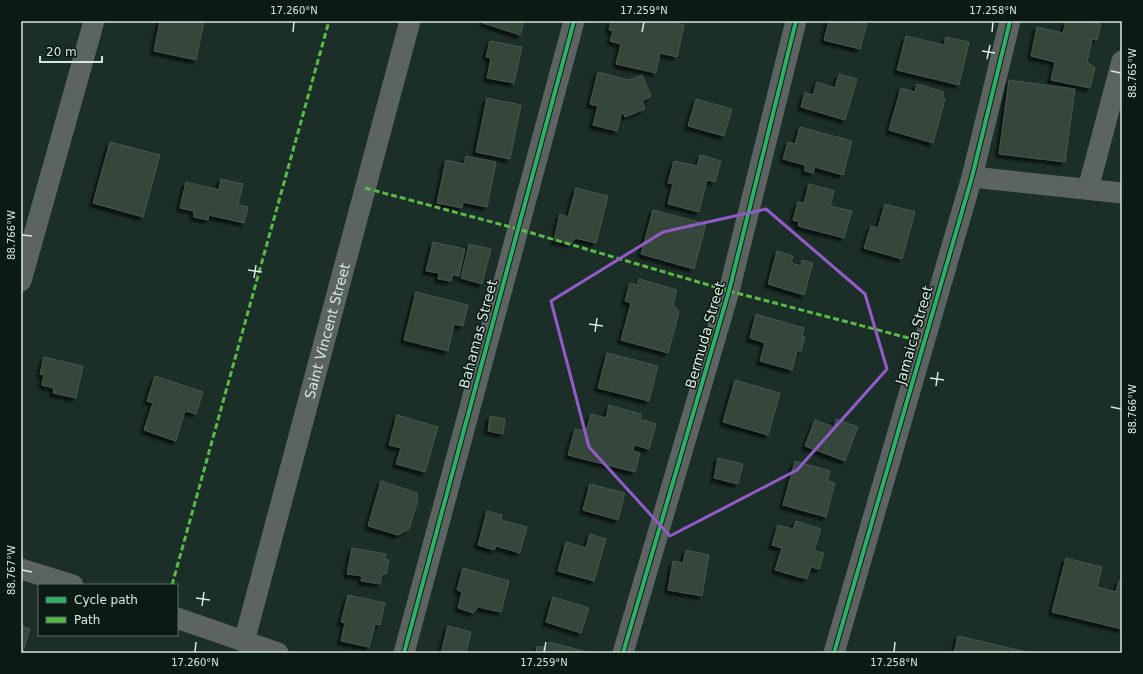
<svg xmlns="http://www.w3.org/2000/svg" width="1143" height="674" font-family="'DejaVu Sans',sans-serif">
  <defs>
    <filter id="shadow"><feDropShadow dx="-3.5" dy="3.5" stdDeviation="1" flood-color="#0009"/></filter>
  </defs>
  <rect width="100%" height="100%" fill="#1b2e27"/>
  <g fill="#34473a" stroke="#48564d" filter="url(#shadow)">
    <polygon points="160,21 198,21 204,22 196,60 154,51"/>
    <polygon points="484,21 524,21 520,35 483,23"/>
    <polygon points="611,21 669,21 684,25 677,57 660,53 656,73 616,64 621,44 610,41 613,31 609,30"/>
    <polygon points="829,21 856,21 867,24 860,49 824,40"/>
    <polygon points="1066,21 1087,21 1101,24 1097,40 1092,39 1087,62 1095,68 1090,88 1051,80 1055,62 1031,56 1037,27 1063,33"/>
    <polygon points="906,36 944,45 946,37 969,42 959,85 897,70"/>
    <polygon points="490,41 522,47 514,83 487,78 491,58 486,57"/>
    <polygon points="598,72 629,80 642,75 651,96 642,101 645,109 625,117 622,111 617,131 593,125 598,106 590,104"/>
    <polygon points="839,74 857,79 845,120 801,107 805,92 813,95 817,82 835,88"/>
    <polygon points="1009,80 1075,89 1065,162 999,154"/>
    <polygon points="917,84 944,92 942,99 945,99 933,143 889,130 901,88 915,92"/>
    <polygon points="487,98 521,105 510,159 476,152"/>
    <polygon points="696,99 732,109 724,136 688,126"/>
    <polygon points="800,127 852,141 843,175 815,167 813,173 805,171 805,165 783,159 788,142 795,144"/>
    <polygon points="110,142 160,155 143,217 93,203"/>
    <polygon points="700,155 721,161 715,182 707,180 699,212 668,204 673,184 668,183 674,161 697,166"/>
    <polygon points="466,156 496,162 487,207 463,202 462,208 437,203 446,160 464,164"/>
    <polygon points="221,179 243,184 238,205 248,207 244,223 209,215 208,220 194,217 194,211 180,208 186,182 219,190"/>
    <polygon points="809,184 834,191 830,206 852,211 844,238 798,226 799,222 793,220 798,202 804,203"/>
    <polygon points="576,188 608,196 596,243 575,238 571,244 554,240 560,214 568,217"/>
    <polygon points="885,204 915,212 902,259 864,248 871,226 878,228"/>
    <polygon points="653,210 706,224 694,269 641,254"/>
    <polygon points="433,242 465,249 459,276 453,275 451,281 438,279 439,273 426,271"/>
    <polygon points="469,244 491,249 482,284 461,278"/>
    <polygon points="777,251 793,256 791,263 801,266 802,260 813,263 804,295 768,284"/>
    <polygon points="639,279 677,290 673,304 679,312 668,353 621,340 631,303 625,301 630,283 637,285"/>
    <polygon points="416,292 468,305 463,326 454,324 448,351 404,340"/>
    <polygon points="756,314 804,328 802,337 805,337 801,351 797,351 792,370 760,361 765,343 750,338"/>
    <polygon points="607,353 658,366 649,401 598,388"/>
    <polygon points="44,357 83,366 76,398 53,393 54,388 42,385 44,375 40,374"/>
    <polygon points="155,376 203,392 196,414 185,411 176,441 144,430 153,403 147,401"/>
    <polygon points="735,380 780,393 768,435 723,422"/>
    <polygon points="609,405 641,414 640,419 656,424 649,449 634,445 633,451 640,453 635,472 568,455 575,429 586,431 591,414 606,418"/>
    <polygon points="397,415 438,427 425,472 396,464 401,448 389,445"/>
    <polygon points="490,416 505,419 503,434 488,431"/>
    <polygon points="836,419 858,427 845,461 805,446 815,420 834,427"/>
    <polygon points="718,458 743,464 738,484 714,478"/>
    <polygon points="795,461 830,471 827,481 835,483 826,517 783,505"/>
    <polygon points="381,481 417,493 418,500 409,529 398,535 368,526"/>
    <polygon points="590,484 625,493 618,520 583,510"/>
    <polygon points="487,511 502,515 501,520 527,527 520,553 496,546 494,550 478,545"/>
    <polygon points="796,521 821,529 814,551 824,553 819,569 811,567 807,579 775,570 782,548 772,545 778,525 793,529"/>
    <polygon points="590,534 606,539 594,581 558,571 566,542 586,548"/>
    <polygon points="352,548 386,554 385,559 389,560 386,574 382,574 380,584 361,581 362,576 347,574"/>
    <polygon points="686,550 709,555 702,596 668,590 673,561 683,563"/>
    <polygon points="1066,558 1102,567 1097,587 1116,592 1119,581 1122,582 1122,629 1052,612"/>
    <polygon points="463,568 509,581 501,612 478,607 473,613 458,608 462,592 457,590"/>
    <polygon points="348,595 385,603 380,625 375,624 369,647 341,641 345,623 341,622"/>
    <polygon points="553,597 589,608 581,633 546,622"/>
    <polygon points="21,626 30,629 23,652 21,651"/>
    <polygon points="448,626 471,632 466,653 441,653"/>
    <polygon points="958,636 1031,653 954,653"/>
    <polygon points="549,642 587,652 587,653 536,653 537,646 547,648"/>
  </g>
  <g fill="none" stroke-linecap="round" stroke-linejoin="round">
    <g stroke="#5c6462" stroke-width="21">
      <polyline points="972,177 1122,193"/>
      <polyline points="1088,189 1122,61"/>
      <polyline points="21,281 94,21"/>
      <polyline points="21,569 73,585"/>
      <polyline points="177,618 278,653"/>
      <path id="s1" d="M244,642L410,21"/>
      <polyline points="404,653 574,21"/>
      <polyline points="623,653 729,291 796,21"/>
      <polyline points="834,653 972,177 1010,21"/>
    </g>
    <g stroke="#58b947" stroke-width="3" stroke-dasharray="6 3" stroke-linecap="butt">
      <polyline points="365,188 518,229 729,291 924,342"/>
      <polyline points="172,585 329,21"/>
    </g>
    <g stroke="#0c1a14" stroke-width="6">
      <g id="cycleway">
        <polyline points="404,653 574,21"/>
        <polyline points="623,653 729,291 796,21"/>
        <polyline points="834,653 972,177 1010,21"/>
      </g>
    </g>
    <use href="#cycleway" stroke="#2db169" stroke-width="4"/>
  </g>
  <path fill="none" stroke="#925bc7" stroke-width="3" stroke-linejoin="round" d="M766,209L865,294L887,369L797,470L670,536L589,447L551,301L663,232Z"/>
  <path fill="none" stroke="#d6e9e0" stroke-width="1.5" d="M293,32L294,22M642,32L644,22M992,32L993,22M982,51L995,53M987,59L990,45M1111,71L1121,73M22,235L32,236M248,270L262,272M254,278L256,265M589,324L603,326M595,332L597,318M930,378L944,380M936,386L938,372M1111,407L1121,409M22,570L32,572M196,598L210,600M202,606L204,592M195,652L196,642M544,652L546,642M894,652L895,642"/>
  <g text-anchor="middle" stroke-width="3" stroke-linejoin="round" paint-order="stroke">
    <g font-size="14" fill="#d6e9e0" stroke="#0c1a14">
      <text dy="5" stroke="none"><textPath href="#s1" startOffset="322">Saint Vincent Street</textPath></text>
      <text transform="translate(478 334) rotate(-75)" y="5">Bahamas Street</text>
      <text transform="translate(705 335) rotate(-74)" y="5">Bermuda Street</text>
      <text transform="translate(914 335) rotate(-74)" y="5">Jamaica Street</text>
    </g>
  </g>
  <rect width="1143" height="674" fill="none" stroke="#0c1a14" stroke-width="44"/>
  <rect x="38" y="584" width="140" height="52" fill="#0c1a14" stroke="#5d6d66"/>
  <rect x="46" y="597" width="20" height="6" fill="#2db169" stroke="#5d6d66"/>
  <text x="74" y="604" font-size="12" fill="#d6e9e0">Cycle path</text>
  <rect x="46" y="617" width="20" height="6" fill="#58b947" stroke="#5d6d66"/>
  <text x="74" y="624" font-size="12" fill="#d6e9e0">Path</text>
  <path d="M40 56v6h62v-6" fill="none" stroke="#d6e9e0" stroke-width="2"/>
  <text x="46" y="56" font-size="12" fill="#d6e9e0" stroke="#0c1a14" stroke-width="3" paint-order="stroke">20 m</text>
  <rect x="22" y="22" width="1099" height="630" fill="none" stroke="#d6e9e0" stroke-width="1.5"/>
  <g font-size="10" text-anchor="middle" fill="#d6e9e0">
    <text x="294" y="14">17.260°N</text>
    <text x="644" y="14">17.259°N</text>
    <text x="993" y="14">17.258°N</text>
    <text transform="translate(1132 73) rotate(-90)" y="4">88.765°W</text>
    <text transform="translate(11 235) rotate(-90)" y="4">88.766°W</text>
    <text transform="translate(1132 409) rotate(-90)" y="4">88.766°W</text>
    <text transform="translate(11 570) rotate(-90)" y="4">88.767°W</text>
    <text x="195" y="666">17.260°N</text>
    <text x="544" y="666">17.259°N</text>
    <text x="894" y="666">17.258°N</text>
  </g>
</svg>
